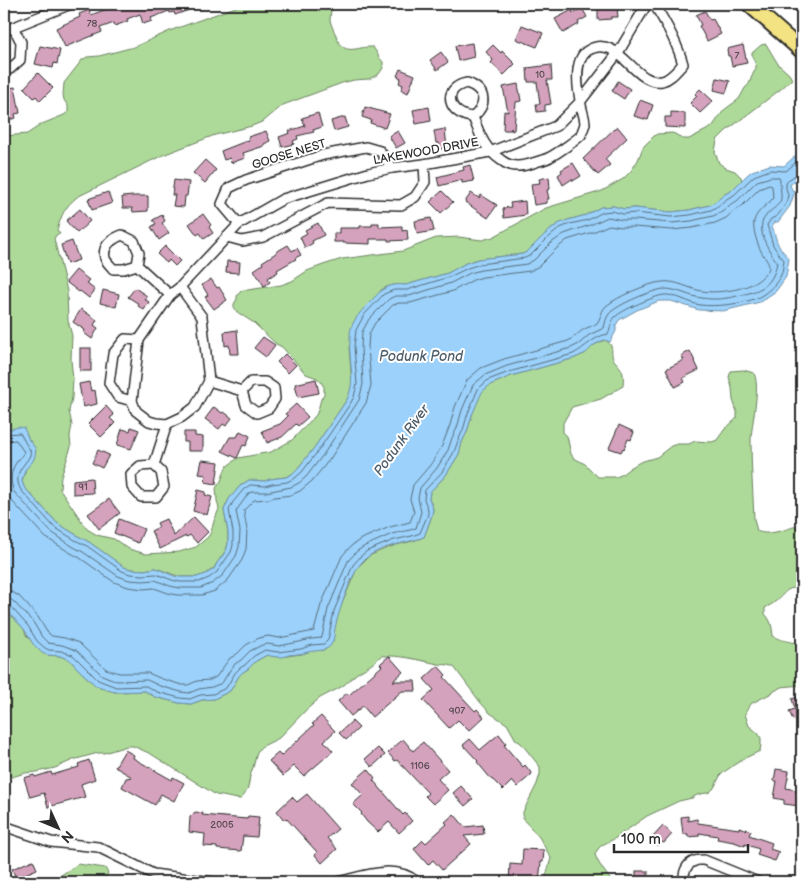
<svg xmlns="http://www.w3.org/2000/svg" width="806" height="886" font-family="'Balsamiq Sans',sans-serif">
  <rect width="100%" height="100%" fill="#fff"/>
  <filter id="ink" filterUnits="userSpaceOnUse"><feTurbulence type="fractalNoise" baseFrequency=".02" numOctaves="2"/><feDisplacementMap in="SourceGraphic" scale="10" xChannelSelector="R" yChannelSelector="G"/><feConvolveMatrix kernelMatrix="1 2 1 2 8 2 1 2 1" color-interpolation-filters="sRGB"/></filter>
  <g filter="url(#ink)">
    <g fill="#adda98" stroke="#6c8262">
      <path d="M244,4H331C332,10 330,14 330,20C331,25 334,31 336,35C341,50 347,51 361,48C364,47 369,47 373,47C377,52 378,57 383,62V68L379,74L369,79L354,80L342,83L283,105L264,121L252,126L215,135L163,155L77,197C64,208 62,214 57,230L60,234L56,235L54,239L67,291L68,320L72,336L71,360L73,379L72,398L69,411L72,425L70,436L71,447L61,477L60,489L87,529L97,535L114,539L129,549L146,554L179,552L196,547L208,537L211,532L214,521L219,509L217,501L216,488L221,481L226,467L238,458L271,452L292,440L316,415L318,410L321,399L324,394V387L321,382L317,378L306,374L282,347L276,344L254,323L237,312L234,307V304L237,299V296L241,291L281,285L292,281L307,271L323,265L342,259L403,251L436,238L459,237L482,240L493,237L546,208L602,191L623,179L631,171L638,160L643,147L654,136L657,134L672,133L675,134L683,139H689L712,127L724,110L739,99L745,88L749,84L752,76L756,68V65L752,56V53L761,45L766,44L778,64L789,74L792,79L781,89L726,131L717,140L715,152L719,163L726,168L735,171L741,177L742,180L731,191L725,194L715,202L710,205L689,210L671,212L635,208L624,209L613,206L601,207L586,215L568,220L558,224L544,235L528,251L523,254L478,259L466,263L448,273L406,285C396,284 389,285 381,290L349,347L352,384L349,396L346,401L314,448L298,468L292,474L286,477L270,479L265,481L249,480L241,485L229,499L224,510L228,532V544L226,550L217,563L214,568L206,574L197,577H180L156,568L144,570L130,569L124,567L89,542L78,536L57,523L24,487L22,481L33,446L29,439L4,431V136L27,134L42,124L64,115L68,112V106L64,100L63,95L64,83L82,60L87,57L99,56L134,47L172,30Z"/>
      <path d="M605,340C616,346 609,353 614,360C618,365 622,368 623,374C624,378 623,383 623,386L601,399L572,407L563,423V432L567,436L571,454L574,458L585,464L598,477H616L621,475L630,468L640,462L657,457L671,446L677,444H689L695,441L712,442L717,440L724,430L737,418V412L733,400L732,388L729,377L731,371L743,370L754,373C761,390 751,423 751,442C751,467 753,493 754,519L757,531C768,537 790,528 802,524V588C785,587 787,592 776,601C773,604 768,606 765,608V614C772,621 772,628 773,636C783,642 793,641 802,645V685L781,687L770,694L752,703L748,708L745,714L749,726L758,733L761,738V744L760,751L743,759L724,772L720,776L714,788L710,792L697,795L692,798L679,801L647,816L614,839L602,845L598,849L595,854C597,863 607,874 612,882H547L546,876L551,858L539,837L523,819V812L537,784L540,774V767L521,743L516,740L507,724L490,713L480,702L454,667C448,664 444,665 438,664C419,660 401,655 381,656L372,664L356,674L343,686L320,698L306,710L279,738L261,747L257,752L254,764L250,776L248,788L245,794L241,799C233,799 225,796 216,795L151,754L133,746H127L104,753H98L73,760L55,768L37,772L25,773L12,777L4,773V608L24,629L26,635L47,655L60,656L70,660L78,669L95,685L104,689L115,692L145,691L155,697L179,703L191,704L202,700L214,699L230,691L239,676L243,672L248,669L256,661L267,655L278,657L302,654L313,650H325L333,641L334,630L338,613L357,568L369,556L380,551L396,545L413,541L424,537L432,515L433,509L429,498L430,492L446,475L459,454L462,442L467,432L472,415L481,392L490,385L511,376L575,358L586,353L594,345Z"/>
      <polygon points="78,864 105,868 108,873 105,879 99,882 40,882 61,875"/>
    </g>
    <path fill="#9bd1fa" stroke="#6e8fa7" d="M802,150V176L797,181L792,183L790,185L792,190L795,191L790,206L778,222H775L772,226C775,233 776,243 781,249C784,253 787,255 789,259L786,277L776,291L760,302L723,311L699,310L671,301H659L637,310L619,320L616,325V331L610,342L604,340L594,345L586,353L575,358L511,376L490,385L482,392L472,415L467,432L462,442L459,454L446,475L430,492L429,498L433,509L432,515L424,537C405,544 379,545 363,561C352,572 340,608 336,624C334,631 335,641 330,646C325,652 315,650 308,652C302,654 296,654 289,655C285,656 282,658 278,657C274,657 270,656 267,655L256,661L248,669L243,672L239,676L230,691L214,699L202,700L191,704L179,703L155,697L145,691L115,692L95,685L78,669L70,660L60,656L47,655L42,653L33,644L24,629L4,608V430L19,427L24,428L29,440L36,449L35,456L33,461L25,470L22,481L24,487L57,523L78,536L89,542L124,567L130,569L144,570L156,568L174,576L180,577H197L206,574L214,569L217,563L226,551L228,544V532L224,510L229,499L241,485L249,480L265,481L270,479L286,477L292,474L298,468L314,448L346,401C357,382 348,361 350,340C350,336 350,332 351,328C355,317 364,308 372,300C383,288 389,283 406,285L448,273L466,263L478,259L523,254L528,251L544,235L558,224L568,220L586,215L601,207L613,206L624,209L635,208L671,212L689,210L710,205L715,202L725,194L731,191L747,175L752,171L770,165L784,166Z"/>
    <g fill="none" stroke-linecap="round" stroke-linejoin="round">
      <g stroke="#586d7e" stroke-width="1">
        <path d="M4,434L20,433C22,436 24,440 26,444C27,446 29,448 30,450C34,461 9,469 21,490L54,527L75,540L87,546L122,571L130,574L143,575L156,574L172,580L180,582H199L209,578L217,572L231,552L233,545V532L229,510L233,502L244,489L250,485L265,486L272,484L287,482L295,478L302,472L318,451L350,404L354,397L357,384L354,347L356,330L364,315L384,294L394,290H407L449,277L468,268L480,264L525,258L531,255L547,239L560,228L570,224L588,220L603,212L612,211L623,214L635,213L671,217L690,215L711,210L718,206L728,198L734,195L754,176L770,170L786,171L802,157"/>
        <path d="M4,441L16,440L24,452C22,456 19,459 16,463C10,472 10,482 14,492L50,531L72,546L83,552L118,576L129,580L143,581L155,580L170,586L180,588H201L213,583L223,575L236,556L239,547L240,531L236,511L249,493L252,492H266L291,487L299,483L306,477L323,455L359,400L363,384L361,347L362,332L369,319L389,299L395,296H409L451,283L470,273L481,270L527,264L534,260L551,243L564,234L590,225L608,217L623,220H635L672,223L691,221L713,216L722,212L731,204L737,201L757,181L771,177H779L780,179C779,187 783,196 780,202C775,209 770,210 766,216C754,228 769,251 777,262C773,287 759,291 737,296C725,299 714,300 702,298C690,297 678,289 665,289C654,289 616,305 609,314C606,318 605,323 604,328L589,335L579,344L571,348L507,366L485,375L473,385L462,410L457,428L452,438L448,450L437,468L420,488L418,498L421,512L416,528L410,530L392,534L365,546L357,551L348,561L328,609L322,637L321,638L311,639L299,642L279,646L268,644L262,645L250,651L241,660L235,664L230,670L222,683L212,687L199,689L189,693L181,692L160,686L147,680L117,681L102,675L76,650L62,645L48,643L42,637L33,622L14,602L10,599L4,598"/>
        <path d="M4,486L10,499L45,537L69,552L80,558L114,582L128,587L143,589L154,588L168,593L177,595H202L215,591L228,580L242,560L246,549L247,530L244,512V510L254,500L269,499L275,497L291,495L300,491L312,481L330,459L366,403L371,385L368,347L369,334L375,323L393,305L399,303H410L453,291L473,280L483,277L530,271L539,266L556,249L567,240L593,232L609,225L622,227H634L672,230L692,228L715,223L726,218L735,210L741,207L759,189L769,185L772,186L773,198C767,206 757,210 754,221C752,229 758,246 762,253C764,257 769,262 769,267C769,270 766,274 763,276C753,289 718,294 702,291C689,289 676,280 662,282C648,283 617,297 606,306C601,311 601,318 597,323C594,326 587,327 583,330C578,333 574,338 568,341L504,359L481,368L467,380L455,407L450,425L442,446L431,464L413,485L410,499L414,512L410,522L390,527L361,539L351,546L342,556L321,605L314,631L279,638L268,636L259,638L246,645L237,654L230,658L224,666L216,677L210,680L197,681L188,685H182L162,679L148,673H119L106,669L79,643L65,638L52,636L47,632L38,617L19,596L12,592L4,591"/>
        <path d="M4,604L10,606L28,626L37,641L45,648L49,650L61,651L73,655L98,680L116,687L146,686L157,692L180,698L190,699L200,695L213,694L226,688L235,673L240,668L245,665L254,656L265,650L278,652L301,649L312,645L324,644L328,640L334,611L353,565L361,556L367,551L394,540L412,536L420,533L428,514V510L424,499L425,490L442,472L454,452L458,441L463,430L468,413L478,389L488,380L509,372L573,354C585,348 594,336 608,334C611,329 610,322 615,317C622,310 654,296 664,295C676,294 688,303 700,305C717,307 741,304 757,298C766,294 777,284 781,275C783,271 783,264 784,260L778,253L773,245L767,225L771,219L777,216L786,204L788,195L786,188V184L788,180L799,173H802"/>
      </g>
    </g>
    <g fill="#d5a2bd" stroke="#2b2b2b">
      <polygon points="120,4 126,4 128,7 138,4 186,4 189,10 175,15 174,12 170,13 169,11 151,18 152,21 143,24 140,14 127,19 128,21 115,26 114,23 100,28 102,32 65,47 56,28 80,17 79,14 89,10 91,15"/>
      <polygon points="598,7 617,7 618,17 611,17 611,19 598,20"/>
      <polygon points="582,8 587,17 578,22 579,24 563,33 555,19 572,10 573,13"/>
      <polygon points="705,11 710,20 713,19 721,34 707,41 699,26 701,25 696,15"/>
      <polygon points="522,25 543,33 537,47 516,39"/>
      <polygon points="472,43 474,57 458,61 455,46"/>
      <polygon points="493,45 501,53 502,51 515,64 504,75 491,63 493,60 486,52"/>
      <polygon points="743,45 747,63 732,66 730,56 728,56 727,49"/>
      <polygon points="40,46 60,50 57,64 54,63 53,68 35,64"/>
      <polygon points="441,52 448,62 437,70 430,60"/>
      <polygon points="551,65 552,80 547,80 551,104 545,105 545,111 537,112 536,104 540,104 537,82 528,82 527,68"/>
      <polygon points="400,69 415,75 408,93 401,90 403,85 399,83 401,78 397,76"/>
      <polygon points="38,73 53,88 40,101 36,96 34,98 24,88"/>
      <polygon points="717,78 730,81 726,93 714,90"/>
      <polygon points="618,81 630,89 624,99 612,91"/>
      <polygon points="518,84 521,101 516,102 514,130 512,131 511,128 511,130 503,130 504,111 508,112 503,87"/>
      <polygon points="15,87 20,113 15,114 16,118 4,121 4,101 7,100 4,89"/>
      <polygon points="700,89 713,101 700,113 690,103 697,96 695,94"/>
      <polygon points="640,100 653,105 648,120 634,116"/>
      <polygon points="365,107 390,114 385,128 370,123 371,120 362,117"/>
      <polygon points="429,107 431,121 416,124 413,110"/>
      <polygon points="671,112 685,113 685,128 665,127 665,117 671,117"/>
      <polygon points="318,113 322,127 313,130 314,132 297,136 298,139 293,141 294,144 282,147 279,137 290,133 289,131 305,126 302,118"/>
      <polygon points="345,117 348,127 334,131 331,121"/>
      <polygon points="617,126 627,138 605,159 610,165 598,175 583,159"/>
      <polygon points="445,129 447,148 440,149 439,143 436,143 434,131"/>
      <polygon points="266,131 270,141 264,144 264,146 243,153 245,158 231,163 230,158 224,160 221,151 249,140 248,137"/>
      <polygon points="398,131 405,143 396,148 389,136"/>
      <polygon points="205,160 216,170 205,183 193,173"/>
      <polygon points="573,163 581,176 573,181 572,179 563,185 558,175 562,172 561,170"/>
      <polygon points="470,165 474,181 462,183 462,180 439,186 437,177 464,170 463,167"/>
      <polygon points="549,177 550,189 547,190 549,199 547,199 547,203 534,205 531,184 540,183 539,179"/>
      <polygon points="174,180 189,182 187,196 185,196 184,207 173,206 175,195 172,195"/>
      <polygon points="442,191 453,202 441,213 430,202"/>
      <polygon points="108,192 112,203 92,210 88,199"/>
      <polygon points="471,193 479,198 481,195 497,205 488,218 465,202"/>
      <polygon points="133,196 148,196 148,211 133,212 132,208 123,208 122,197"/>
      <polygon points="525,201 526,215 504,218 503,208 511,207 510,203"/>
      <polygon points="80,209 90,221 77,233 66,221"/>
      <polygon points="203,214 211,225 209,227 213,233 204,239 200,233 197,235 189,224"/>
      <polygon points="162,215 165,221 162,223 169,233 159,240 151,227 156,224 153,220"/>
      <polygon points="431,218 434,231 417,234 415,221"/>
      <polygon points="318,223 324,235 312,241 313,243 305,248 300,237 307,233 305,230"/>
      <polygon points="372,223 379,223 379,227 402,226 402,231 407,230 408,240 388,241 388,239 370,239 370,244 343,243 343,242 334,242 334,233 339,233 339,228 360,228 360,226 372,226"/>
      <polygon points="72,241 79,260 67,264 61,245"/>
      <polygon points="288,245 292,251 297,248 301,255 295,258 296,259 277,270 278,272 268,278 270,282 264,286 254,270 263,264 262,262 276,253 276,252"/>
      <polygon points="165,246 180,261 175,266 169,260 167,263 157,254"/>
      <polygon points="227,261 240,262 239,273 226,272"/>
      <polygon points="76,270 89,280 86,283 95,290 89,298 80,291 79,292 66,282"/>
      <polygon points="211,279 217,288 219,287 227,300 214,309 205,297 208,295 202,285"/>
      <polygon points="135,288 147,296 144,299 149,302 144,310 138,306 139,304 128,297"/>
      <polygon points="103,290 119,294 116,307 100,303"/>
      <polygon points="81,309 97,320 94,325 98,328 92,339 84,333 85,330 73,322"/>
      <polygon points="237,330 239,354 230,354 229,345 225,346 224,332"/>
      <polygon points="263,337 275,345 266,357 254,348"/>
      <rect x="80" y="348" width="11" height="23"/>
      <polygon points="690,351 699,370 683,378 685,382 675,387 666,369 684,360 681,356"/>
      <polygon points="285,354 296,365 288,373 277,362"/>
      <polygon points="316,379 319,393 298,397 295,384"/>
      <polygon points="89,382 91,391 95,390 97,404 83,407 79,384"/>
      <polygon points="296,404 308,417 298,426 296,424 282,437 267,443 262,431 280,424 288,416 285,414"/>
      <polygon points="106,406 114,415 110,418 115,423 101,437 88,424"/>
      <polygon points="214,407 222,413 224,412 232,418 226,426 223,424 219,429 205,419"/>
      <polygon points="619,425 634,432 631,440 628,439 624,449 623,448 621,452 609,448"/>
      <polygon points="131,427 139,430 131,449 117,445 122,429 130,431"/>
      <polygon points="240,431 250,436 246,446 243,445 237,458 222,451 230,437 237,437"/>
      <polygon points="184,432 195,432 195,436 203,437 203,451 188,451 188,442 184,442"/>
      <polygon points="98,450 109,455 102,468 92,463"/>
      <polygon points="202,460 219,462 216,484 205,482 206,475 199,474"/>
      <polygon points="92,478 93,493 73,494 73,480"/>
      <polygon points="198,490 206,492 205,495 212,497 207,515 193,511"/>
      <polygon points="109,499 120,513 99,529 88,514"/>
      <polygon points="194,517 208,532 197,543 190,535 187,537 186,536 160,549 151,531 159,527 157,523 166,519 174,536"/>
      <polygon points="119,519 144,529 138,543 114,533"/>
      <polygon points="389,656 403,672 393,681 415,681 416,691 402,691 372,717 363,706 351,716 338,701 347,693 349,695 382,666 380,664"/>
      <polygon points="438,666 446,675 444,677 475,711 477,709 484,717 469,731 458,720 449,728 423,700 434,690 424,679"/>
      <polygon points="802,695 802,726 799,718 793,720 789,711 795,709 792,699"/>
      <polygon points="321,716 335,731 324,741 333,751 304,776 294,766 283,776 269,761 278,753 281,756 314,725 312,724"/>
      <polygon points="352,721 359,728 346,740 339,733"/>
      <polygon points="499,734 506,743 504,745 523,767 525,765 532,774 517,787 512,781 503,790 493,780 492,780 477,762 478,761 463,745 470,739 480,750"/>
      <polygon points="403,739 413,751 423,742 448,770 438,779 448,790 433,804 425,796 428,793 397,760 395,761 388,753"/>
      <polygon points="378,748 385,755 372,767 365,759"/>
      <polygon points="125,750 134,755 133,758 172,780 173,777 184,783 174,801 161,794 155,805 122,787 126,778 132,777 115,767"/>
      <polygon points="89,760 95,779 81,784 85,797 48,807 44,793 30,797 24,778 34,775 35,777 51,772 52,775 79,767 78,764"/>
      <polygon points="368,769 375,778 373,780 403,815 405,813 412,821 399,833 389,822 378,832 367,822 361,814 362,813 353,804 363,795 352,783"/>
      <polygon points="776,769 789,771 786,788 796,790 795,791 802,792 800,806 784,804 784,800 774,798 777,781 774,781"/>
      <polygon points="461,786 473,799 465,806 453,793"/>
      <polygon points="307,794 338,829 327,838 337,849 322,863 315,855 317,852 286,818 284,820 277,811 292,797 297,802"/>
      <polygon points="195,812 203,813 202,815 247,819 248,816 259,817 257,837 243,836 241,851 217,849 217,847 204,846 205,834 189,832 190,817"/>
      <polygon points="454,814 465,827 483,825 484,834 464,836 471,844 442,870 433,860 428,865 414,849 423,840 426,843 447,824 445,822"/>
      <polygon points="688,816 688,821 697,819 698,823 739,829 739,827 751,831 749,835 772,843 770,849 779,852 775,861 757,855 759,849 745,844 745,846 734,842 717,839 718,836 699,833 699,836 688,837 688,834 683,834 681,817"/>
      <polygon points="663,826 672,834 664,843 662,842 658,846 651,839"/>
      <polygon points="523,849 544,850 543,862 541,862 539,882 509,882 510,864 522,865"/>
      <polygon points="33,860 37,869 16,878 12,869"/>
      <rect x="636" y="871" width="12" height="11"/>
    </g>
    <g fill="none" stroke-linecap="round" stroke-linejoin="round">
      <g stroke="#2b2b2b" stroke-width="12">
        <g id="street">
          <polyline points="4,31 71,4"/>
          <polyline points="4,70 10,69 20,60 21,42 13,27"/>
          <path d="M467,83C486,90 488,104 473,117C449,116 440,88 467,83Z"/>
          <path d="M473,117C480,135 484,148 501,160C511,168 521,167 533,163C538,161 545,160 550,157C556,154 578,139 581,135C582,132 584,127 585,124C585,118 582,111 581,105C578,91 573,61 587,51C619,31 633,86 662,81C671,79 677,70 683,64C677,42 666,23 654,4"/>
          <polyline points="239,224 222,204 229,188 246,180 323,155 366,147 380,151 392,168"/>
          <polyline points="227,237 242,241 263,237 328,203 401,205 415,197 425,182 424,164"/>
          <path d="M137,265L124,269H113C111,266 106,262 105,258C102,246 112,239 122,235L134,241L139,253L137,265L170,295"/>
          <polyline points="180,287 202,317 209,381 195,407 182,417 167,424 156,423 149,421 136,411 132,401 139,340 170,295 180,287 239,224 283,199 368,173 392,168 424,164 490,152 556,126 580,102 618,53 647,4"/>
          <polyline points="209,381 242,391 246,405 257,413 269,408 275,399 274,388 265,382 251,382 242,391"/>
          <polyline points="132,401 118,397 109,383 113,354 125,339 139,340"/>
          <polyline points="154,465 161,472 164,487 156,497 141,497 132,487 131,474 140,466 154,465 167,424"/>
          <polyline points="4,815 4,822"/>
          <polyline points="4,826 51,842 98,847 153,874 212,882"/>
          <path d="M338,882C363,876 395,863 417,882"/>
          <path d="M685,882C682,874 686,864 695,861C696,860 702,860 704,860L758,882"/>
        </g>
      </g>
      <g stroke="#2b2b2b" stroke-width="18">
        <polyline id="primary" points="749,4 802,51"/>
      </g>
      <use href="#street" stroke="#fff" stroke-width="9"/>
      <use href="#primary" stroke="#f4e382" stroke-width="14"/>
    </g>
  </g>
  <g text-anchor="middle" stroke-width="4" stroke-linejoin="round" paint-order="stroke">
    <g font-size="10" fill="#564950">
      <text x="92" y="27">78</text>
      <text x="737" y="59">7</text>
      <text x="540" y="78">10</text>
      <text x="83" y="490">91</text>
      <text x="457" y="714">907</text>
      <text x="420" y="769">1106</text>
      <text x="222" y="828">2005</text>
    </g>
    <g font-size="12" fill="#2b2b2b" stroke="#fff">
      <text transform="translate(426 151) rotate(-10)" y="4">LAKEWOOD DRIVE</text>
      <text transform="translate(289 154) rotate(-17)" y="4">GOOSE NEST</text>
    </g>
    <g font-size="14" font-style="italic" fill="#4d5d69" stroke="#fff">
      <text x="421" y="361">Podunk Pond</text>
      <text transform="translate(401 440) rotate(-54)" y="5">Podunk River</text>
    </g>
  </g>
  <rect width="806" height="886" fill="none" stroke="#fff" stroke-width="20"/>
  <rect x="10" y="10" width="786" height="866" fill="none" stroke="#2b2b2b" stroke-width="2" filter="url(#ink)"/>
  <g transform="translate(58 828) rotate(134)" stroke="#ffffff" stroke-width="4" paint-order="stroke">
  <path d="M0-4L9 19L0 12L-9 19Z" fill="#2b2b2b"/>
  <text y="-8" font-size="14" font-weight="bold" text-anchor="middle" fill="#2b2b2b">N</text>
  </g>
  <path d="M614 844v8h134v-8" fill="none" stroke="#2b2b2b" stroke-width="2.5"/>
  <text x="621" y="844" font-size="15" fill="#2b2b2b" stroke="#ffffff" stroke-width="4" paint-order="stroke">100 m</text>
</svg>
